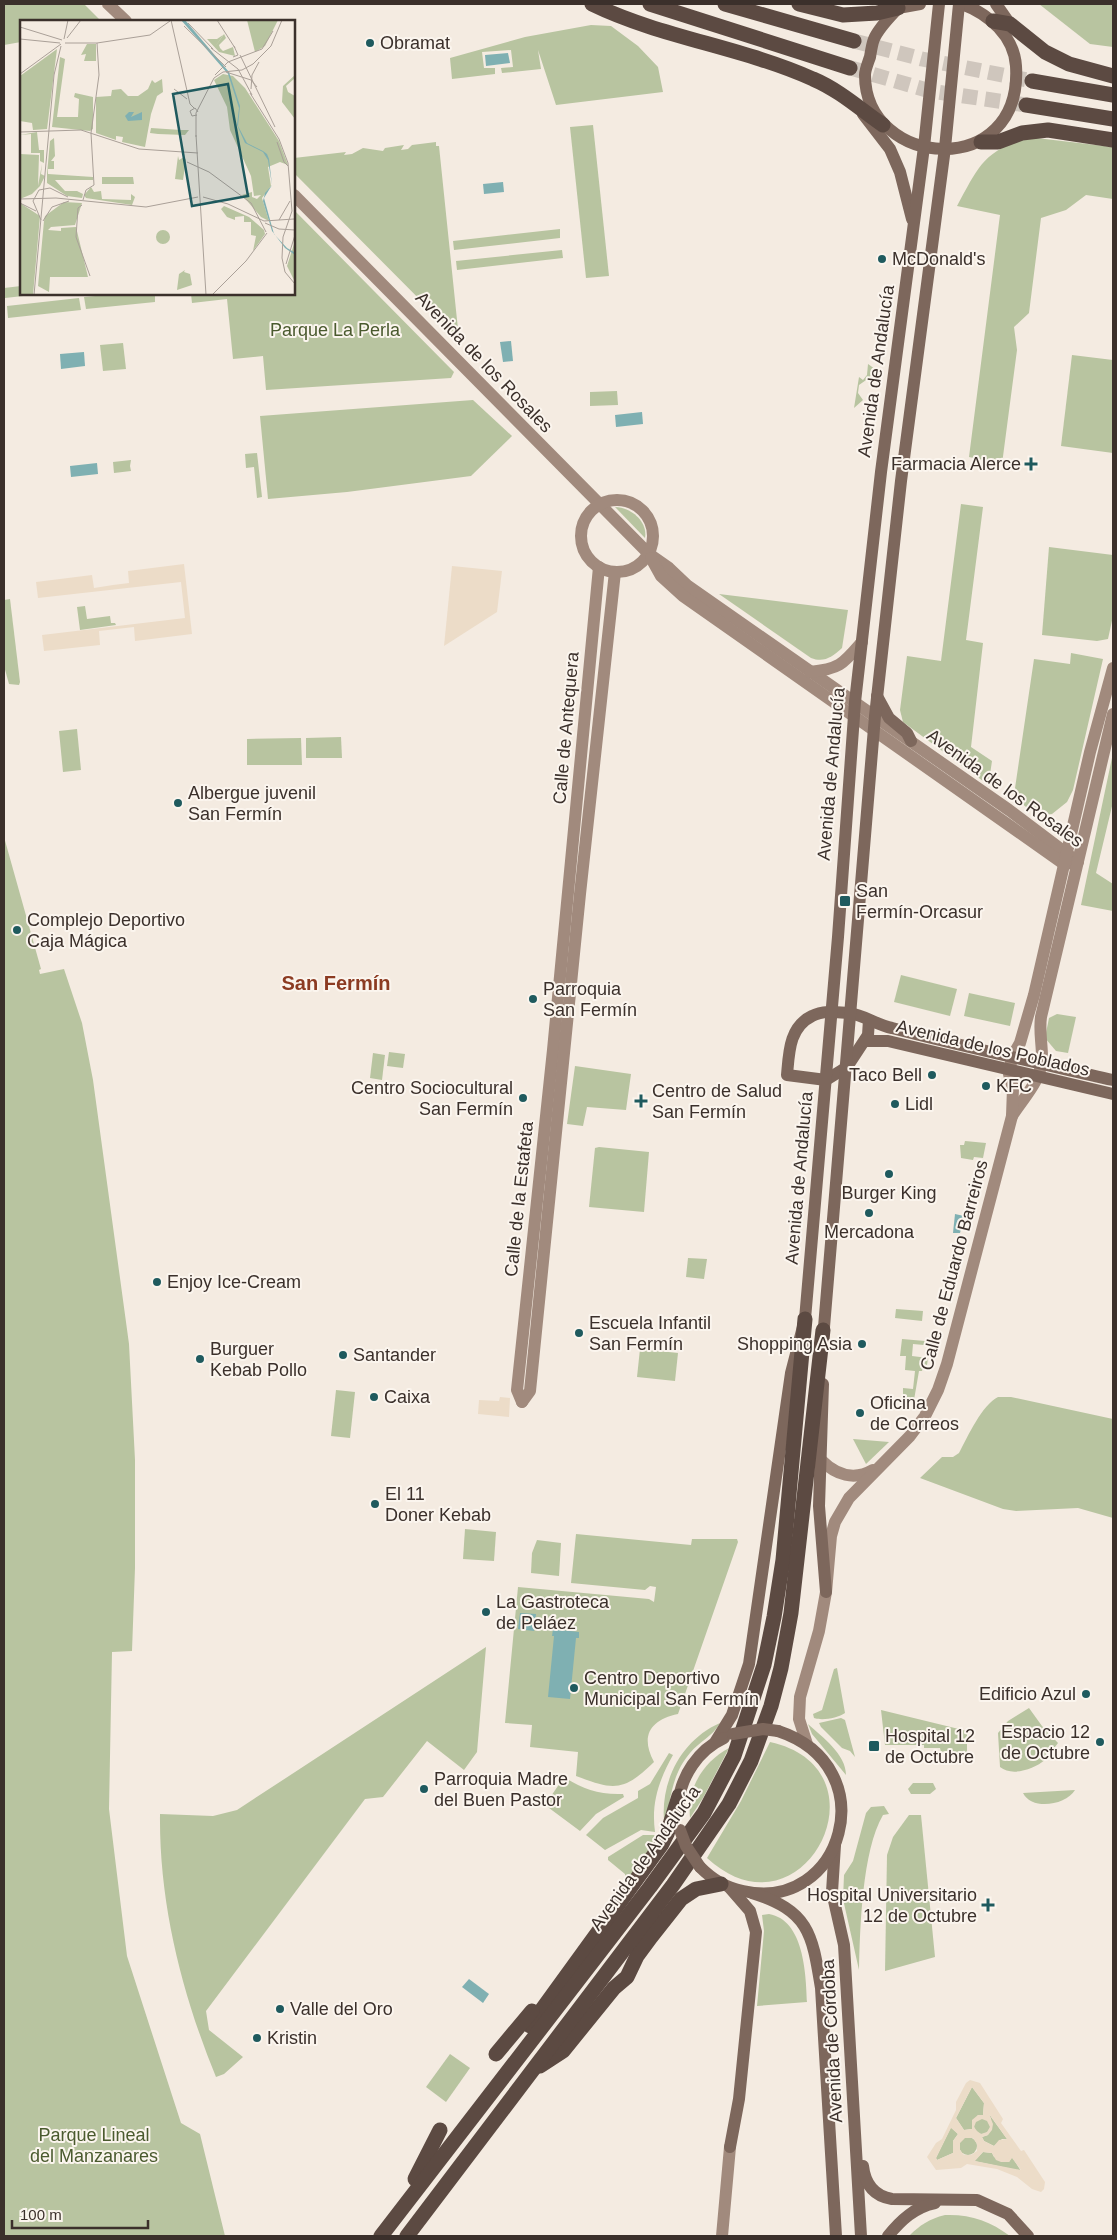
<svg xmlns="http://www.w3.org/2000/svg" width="1117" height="2240" font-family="Arial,sans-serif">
  <rect width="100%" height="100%" fill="#f4ebe1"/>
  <g fill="#b8c4a0">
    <polygon points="4,4 84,4 101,21 21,21 21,42 4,45"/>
    <polygon points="1039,4 1113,4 1113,47 1090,44"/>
    <polygon points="591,25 611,26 638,46 658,67 663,92 556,105 538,50 541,69 502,73 501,68 513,67 511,50 482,52 484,68 495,68 495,74 452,79 450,58 525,37"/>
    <polygon points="593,125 609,276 586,278 570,127"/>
    <path d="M1028,137L1113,147V199L1086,195L1066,210L1041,218L1029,313L1014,327L1017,350L1002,464L969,457L1000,215L957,206C979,166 983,152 1028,137Z"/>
    <polygon points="436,142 436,146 439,146 459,339 294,173 294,158 346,152 344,155 352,154 363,148 383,151 385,148 404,145 401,150 408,149 412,145"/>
    <polygon points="294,210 454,372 451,378 266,390 263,356 233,359 227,299 192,303 191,294 294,294"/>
    <polygon points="560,229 560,238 454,250 453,241"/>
    <polygon points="562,250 563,258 457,270 456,261"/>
    <polygon points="21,286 21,294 41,294 5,298 4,288"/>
    <polygon points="118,294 155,294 155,302 86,309 84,297"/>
    <polygon points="79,298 81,310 8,318 7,306"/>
    <polygon points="123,343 126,369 103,371 100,345"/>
    <polygon points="1072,355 1113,360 1113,453 1061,446"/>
    <polygon points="868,364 875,369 869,378 859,385 858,393 863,400 854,408 859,377 863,380 867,375"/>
    <polygon points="617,391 618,405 590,406 590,392"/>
    <polygon points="473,400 512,436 471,476 347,492 268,499 260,416"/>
    <polygon points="257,453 262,497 257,498 254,467 246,468 245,454"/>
    <polygon points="131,460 130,466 131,471 114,473 113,462"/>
    <polygon points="961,504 983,507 966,640 983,643 971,747 992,761 989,781 987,784 903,722 900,710 907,656 941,661"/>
    <path d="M615,507C630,507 648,521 645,538Z"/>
    <polygon points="1049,547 1113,555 1113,616 1108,639 1097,641 1042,635"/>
    <path d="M719,594L848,610L842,648C832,657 824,663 811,658Z"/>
    <polygon points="10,599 20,682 19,685 9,684 4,666 4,600"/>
    <polygon points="85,606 87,619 110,616 111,623 115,623 116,625 80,630 77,607"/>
    <path d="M1071,653L1103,659L1073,790L1067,802L1052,814C1035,816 1025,808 1014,795L1034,659L1070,664Z"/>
    <polygon points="77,729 81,770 63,772 59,731"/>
    <polygon points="341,737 342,758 306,758 306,738"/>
    <polygon points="301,738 302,765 247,765 247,739"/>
    <polygon points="1113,753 1113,802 1096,873 1113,884 1113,911 1081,905"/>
    <polygon points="4,837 41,969 39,970 40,974 64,969 82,1023 93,1080 129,1344 135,1460 135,1568 132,1651 112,1652 109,1809 127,1956 181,2123 200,2134 225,2236 4,2236"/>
    <polygon points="901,975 957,989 950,1016 894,1002"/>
    <polygon points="969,993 1015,1003 1010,1026 964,1016"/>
    <polygon points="1057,1014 1076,1017 1068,1053 1056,1051 1045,1038 1049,1018"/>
    <polygon points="389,1052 405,1054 403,1068 387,1066"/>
    <polygon points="373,1053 385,1055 382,1080 370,1078"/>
    <polygon points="575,1066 631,1074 626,1110 587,1107 583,1126 567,1124"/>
    <polygon points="965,1141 986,1143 983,1158 974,1157 973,1160 961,1158 960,1145 964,1145"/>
    <polygon points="599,1147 649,1152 644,1212 589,1207 595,1148"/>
    <polygon points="688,1258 707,1259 704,1279 686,1277"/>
    <polygon points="896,1309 923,1311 922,1321 895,1318"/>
    <polygon points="902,1339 925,1341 924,1345 913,1344 912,1356 928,1358 927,1365 924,1364 922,1371 919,1371 914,1400 907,1399 907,1395 903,1395 903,1388 913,1389 915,1371 905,1370 906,1356 900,1356"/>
    <polygon points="640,1349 678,1353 675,1381 637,1377"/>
    <polygon points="336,1390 355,1392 350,1438 331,1436"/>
    <path d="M998,1397H1011L1113,1419V1518L1078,1508L1016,1511L1003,1509L920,1478L942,1457H953L959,1453C968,1436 982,1405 998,1397Z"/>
    <polygon points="853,1439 889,1442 866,1464"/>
    <polygon points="465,1529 496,1532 494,1561 463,1559"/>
    <path d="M576,1534L691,1545L692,1539H737L738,1542L678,1714C650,1720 640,1736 654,1762C624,1791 615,1791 576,1776L578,1752L530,1747L532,1725L505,1723L518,1587L649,1599L654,1602L656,1587L650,1586L645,1590L571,1583Z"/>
    <polygon points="537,1540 561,1543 559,1576 531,1573 532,1553"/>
    <path d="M486,1647L477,1752L464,1770L427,1741L383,1797L365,1799L206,2011L209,2030L243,2057L224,2074L216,2077C182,1994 159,1904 160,1814L213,1816L237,1810Z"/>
    <path d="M837,1668L845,1713C838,1718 822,1721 814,1718L813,1714L822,1710L834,1669Z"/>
    <path d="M1029,1708L1042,1726L1058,1743C1054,1748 1050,1755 1045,1760C1034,1769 1012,1777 1000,1767L998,1733L1008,1721Z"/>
    <polygon points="881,1710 967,1731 967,1752 949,1753 949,1751 941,1752 940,1748 924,1748 924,1745 885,1745"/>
    <polygon points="841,1718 845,1720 855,1757 850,1751 842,1748 821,1727 819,1723"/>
    <path d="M720,1723C713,1736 699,1742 690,1753C671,1775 670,1802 665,1829C658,1786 679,1741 720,1723Z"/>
    <path d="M808,1724C822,1737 846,1754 846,1775L812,1734Z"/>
    <path d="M770,1742C893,1769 803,1946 707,1858L741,1801Z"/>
    <path d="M729,1748L703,1798L690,1818C687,1788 703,1762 729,1748Z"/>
    <path d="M669,1753L673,1755C659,1780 651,1803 655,1832L641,1830L605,1850L586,1835L603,1818L638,1798V1791L650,1784Z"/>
    <path d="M564,1777C583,1789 599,1795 623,1794L624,1797L596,1814L580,1831L545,1805Z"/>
    <polygon points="913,1783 933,1783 936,1789 930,1794 911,1794 908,1789"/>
    <path d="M1075,1790C1066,1805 1032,1811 1023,1793Z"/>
    <path d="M884,1806L889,1814L883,1815C862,1851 860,1928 859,1970L843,1899L844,1875L853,1861L866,1813L871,1807Z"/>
    <polygon points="909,1815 921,1815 935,1957 885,1971 887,1855 893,1837"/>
    <polygon points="643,1835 655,1835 652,1843 656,1846 626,1886 625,1874 608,1860 608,1857"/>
    <path d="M769,1914C804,1920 806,1974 807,2002L757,2006L764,1931L762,1915Z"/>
    <polygon points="450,2054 470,2068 446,2102 426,2087"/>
    <polygon points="972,2087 984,2103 983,2115 978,2115 972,2129 964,2130 956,2118"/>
    <polygon points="989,2114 1007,2139 1002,2139 994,2146 984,2141 982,2137 988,2135 991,2119"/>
    <circle cx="982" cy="2126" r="8"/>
    <polygon points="951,2127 958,2134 953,2141 953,2153 937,2160 936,2158"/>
    <circle cx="968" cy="2146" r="9"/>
    <polygon points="983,2152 992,2153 994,2157 1009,2162 1012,2157 1021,2171 974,2161"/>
    <path d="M945,2215C970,2214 990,2221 1010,2236H909C920,2225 929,2219 945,2215Z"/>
  </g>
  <g fill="#ecdcc8" fill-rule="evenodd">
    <polygon points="184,564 192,634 135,641 134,627 99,631 100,645 44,651 42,635 185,618 181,582 38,598 36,582 92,575 94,588 113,585 129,583 128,571"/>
    <polygon points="452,566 502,571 497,612 444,646"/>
    <polygon points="500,1397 510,1398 509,1417 478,1414 479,1400 499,1401"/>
    <path d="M970,2080L980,2083L1003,2119L1001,2123L1021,2151L1024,2150L1045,2182L1044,2189L1041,2192L1032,2189L1017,2177L997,2169L967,2164L961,2168L936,2170L927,2157L936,2143L942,2139L956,2110V2102L966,2083ZM972,2087L984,2103L983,2115H978L972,2120V2129L964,2130L956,2118ZM989,2114L1007,2139L999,2140L994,2146L984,2141L982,2137L988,2135L992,2130L993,2124ZM982,2119L987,2121L990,2127L987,2132L981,2134L977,2131L974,2127L976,2122ZM951,2128L958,2134L953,2141V2153L937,2160L936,2158ZM965,2138H973L977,2144V2151L971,2155H964L960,2150V2143ZM983,2152L992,2153L996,2160L1001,2162H1009L1012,2158L1021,2170L975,2161Z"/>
  </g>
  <g fill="#7fb0b2">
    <polygon points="508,53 510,63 486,66 485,55"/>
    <polygon points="503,182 504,192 484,194 483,184"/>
    <polygon points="511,341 513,361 503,362 500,342"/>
    <polygon points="84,352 85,366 61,369 60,354"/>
    <polygon points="642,412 643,424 616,427 615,415"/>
    <polygon points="97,463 98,474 71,477 70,466"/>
    <polygon points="955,1214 964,1216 960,1233 953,1233"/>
    <polygon points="520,1613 536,1614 534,1631 518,1629"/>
    <polygon points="553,1629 579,1632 579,1638 576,1638 570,1699 548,1697 554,1636 552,1636"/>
    <polygon points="469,1979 489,1994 483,2003 462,1987"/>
  </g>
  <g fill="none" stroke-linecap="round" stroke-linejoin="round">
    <g stroke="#cfc6bd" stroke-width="15" stroke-dasharray="15 8" stroke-linecap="butt">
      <polyline points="854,41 922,59 1032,81"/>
      <polyline points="851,68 930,91 1026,105"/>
    </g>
    <g stroke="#a18a7d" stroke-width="12">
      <polyline points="108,4 126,21"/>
      <polyline points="294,195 649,554 669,568 688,586 1009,810 1078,862"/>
      <circle cx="617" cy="536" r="36"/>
      <polyline points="651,558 661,576 683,596 1064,864 1071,863"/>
      <path d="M810,672C840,669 843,664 862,642"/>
      <path d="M1012,1116C1024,1097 1042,1080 1042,1057C1042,1043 1039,1031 1041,1017L1113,714"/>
      <polyline points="522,1402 517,1390 553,1050 599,567"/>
      <polyline points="522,1402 530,1391 580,894 615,572"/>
      <path d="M821,1460C836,1475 854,1481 873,1470"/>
      <polyline points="807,1744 799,1719 800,1697 819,1631 826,1592 831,1536 835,1522 849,1498 910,1436 925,1416 938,1390 947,1364 1012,1116 1013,1088 1009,1074 1012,1057 1020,1043 1034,995 1090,752 1113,668"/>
      <polyline points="722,2236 730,2147"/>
    </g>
    <g stroke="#7d675c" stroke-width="12">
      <polyline points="996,4 1010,24"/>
      <path d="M900,6C892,15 879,27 874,39C872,44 871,51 870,57C868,63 865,70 865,75C865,169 1023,181 1016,66C1014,36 989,14 962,4"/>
      <polyline points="898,8 920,4"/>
      <polyline points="863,114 890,149 900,172 912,219"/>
      <polyline points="877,696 889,718 907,733 911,741"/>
      <path d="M869,1020L868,1035L847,1067L826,1080L787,1075C789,1053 789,1027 812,1016C823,1010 837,1012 849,1013C864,1015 877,1025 892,1028C965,1047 1039,1063 1113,1080"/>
      <polyline points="865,1041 888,1041 1113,1094"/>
      <polyline points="823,1339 875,716 901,481 945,148 959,4"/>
      <polyline points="823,1384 819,1506 826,1592"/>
      <polyline points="716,1741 732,1715 749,1664 791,1373 805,1319 838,937 855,702 881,472 924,147 939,4"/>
      <path d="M678,1804C681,1776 698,1750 724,1738"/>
      <polyline points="835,1845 832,1892 844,1945 861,2236"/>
      <path d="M700,1867C713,1880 725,1887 743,1891C842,1914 887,1767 778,1731"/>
      <polyline points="730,1888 750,1911 756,1932 739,2099 730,2147"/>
      <path d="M752,1893C809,1911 812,1933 821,1988L836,2236"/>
      <path d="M863,2166C865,2184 874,2196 892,2199L977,2200L1008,2214L1028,2236"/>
      <path d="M888,2236C901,2220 915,2207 935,2203"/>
    </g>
    <g stroke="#5c4a42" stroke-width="15">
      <path d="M592,4C662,38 742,47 813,79C839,90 860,109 883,125"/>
      <polyline points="650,4 850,68"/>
      <polyline points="725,4 854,41"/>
      <polyline points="799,4 843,15 877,13 898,8"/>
      <polyline points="993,21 1010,24 1045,52 1069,64 1113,76"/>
      <polyline points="1032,81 1113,95"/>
      <polyline points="1026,105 1113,119"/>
      <polyline points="981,142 998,142 1022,133 1048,130 1113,140"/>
      <polyline points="530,2026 662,1844 667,1834 679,1796"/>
      <polyline points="496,2054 532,2011"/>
      <polyline points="540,2066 563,2051 614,1988 627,1977 637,1956 651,1937 681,1899 696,1889 721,1884"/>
      <polyline points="415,2179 440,2130"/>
      <polyline points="381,2236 650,1887 704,1813 734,1756 764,1665 774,1617 783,1560 805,1319"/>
      <polyline points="407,2236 673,1885 729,1804 751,1761 771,1706 781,1668 791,1613 823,1330"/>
    </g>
    <g stroke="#7d675c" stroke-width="12">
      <polyline points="733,1734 763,1729 778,1731"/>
      <polyline points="680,1830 686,1846 700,1867"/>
    </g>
  </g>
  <g fill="#1f5a5e" stroke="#fbf5ee" stroke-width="2">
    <circle cx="370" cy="43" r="5"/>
    <circle cx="882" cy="259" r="5"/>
    <path d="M1028.5 456.5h5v5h5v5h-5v5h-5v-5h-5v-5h5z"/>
    <circle cx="178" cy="803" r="5"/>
    <rect x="839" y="895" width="12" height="12" rx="2.5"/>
    <circle cx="17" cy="930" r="5"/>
    <circle cx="533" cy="999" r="5"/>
    <circle cx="932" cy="1075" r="5"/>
    <circle cx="986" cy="1086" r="5"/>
    <circle cx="523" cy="1098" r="5"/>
    <path d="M638.5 1093.5h5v5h5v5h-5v5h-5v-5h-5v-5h5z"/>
    <circle cx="895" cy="1104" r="5"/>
    <circle cx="889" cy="1174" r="5"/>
    <circle cx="869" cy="1213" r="5"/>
    <circle cx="157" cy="1282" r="5"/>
    <circle cx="579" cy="1333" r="5"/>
    <circle cx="862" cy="1344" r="5"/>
    <circle cx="343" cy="1355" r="5"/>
    <circle cx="200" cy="1359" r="5"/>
    <circle cx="374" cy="1397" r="5"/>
    <circle cx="860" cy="1413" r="5"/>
    <circle cx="375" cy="1504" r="5"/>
    <circle cx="486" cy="1612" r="5"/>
    <circle cx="574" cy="1688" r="5"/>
    <circle cx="1086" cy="1694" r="5"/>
    <circle cx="1100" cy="1742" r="5"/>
    <rect x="868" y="1740" width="12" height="12" rx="2.5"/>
    <circle cx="424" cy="1789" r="5"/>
    <path d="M985.5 1897.5h5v5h5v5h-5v5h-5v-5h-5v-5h5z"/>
    <circle cx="280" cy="2009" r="5"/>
    <circle cx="257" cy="2038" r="5"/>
  </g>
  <g text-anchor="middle" stroke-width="4" stroke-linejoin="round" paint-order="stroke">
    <g font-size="18" fill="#3b302b" stroke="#fbf5ee" text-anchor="start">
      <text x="380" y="49">Obramat</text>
      <text x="892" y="265">McDonald's</text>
      <text x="1021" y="470" text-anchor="end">Farmacia Alerce</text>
      <text x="188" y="799">Albergue juvenil<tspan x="188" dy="21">San Fermín</tspan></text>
      <text x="856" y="897">San<tspan x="856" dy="21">Fermín-Orcasur</tspan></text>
      <text x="27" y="926">Complejo Deportivo<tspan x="27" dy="21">Caja Mágica</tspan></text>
      <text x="543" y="995">Parroquia<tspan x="543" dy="21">San Fermín</tspan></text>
      <text x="922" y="1081" text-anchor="end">Taco Bell</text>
      <text x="996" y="1092">KFC</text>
      <text x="513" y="1094" text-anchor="end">Centro Sociocultural<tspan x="513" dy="21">San Fermín</tspan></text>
      <text x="652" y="1097">Centro de Salud<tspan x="652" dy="21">San Fermín</tspan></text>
      <text x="905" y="1110">Lidl</text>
      <text x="889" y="1199" text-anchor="middle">Burger King</text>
      <text x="869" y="1238" text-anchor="middle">Mercadona</text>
      <text x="167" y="1288">Enjoy Ice-Cream</text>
      <text x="589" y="1329">Escuela Infantil<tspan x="589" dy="21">San Fermín</tspan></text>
      <text x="852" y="1350" text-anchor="end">Shopping Asia</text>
      <text x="210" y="1355">Burguer<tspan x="210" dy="21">Kebab Pollo</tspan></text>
      <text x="353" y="1361">Santander</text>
      <text x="384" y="1403">Caixa</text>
      <text x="870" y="1409">Oficina<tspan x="870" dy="21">de Correos</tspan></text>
      <text x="385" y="1500">El 11<tspan x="385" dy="21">Doner Kebab</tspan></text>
      <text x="496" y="1608">La Gastroteca<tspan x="496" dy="21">de Peláez</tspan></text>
      <text x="584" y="1684">Centro Deportivo<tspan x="584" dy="21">Municipal San Fermín</tspan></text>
      <text x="1076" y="1700" text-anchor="end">Edificio Azul</text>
      <text x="1090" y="1738" text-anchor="end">Espacio 12<tspan x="1090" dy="21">de Octubre</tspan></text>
      <text x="885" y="1742">Hospital 12<tspan x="885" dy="21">de Octubre</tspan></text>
      <text x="434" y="1785">Parroquia Madre<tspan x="434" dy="21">del Buen Pastor</tspan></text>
      <text x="977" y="1901" text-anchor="end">Hospital Universitario<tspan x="977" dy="21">12 de Octubre</tspan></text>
      <text x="290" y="2015">Valle del Oro</text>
      <text x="267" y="2044">Kristin</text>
    </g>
    <g font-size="18" fill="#4a5a2e" stroke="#fbf5ee">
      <text x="335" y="336">Parque La Perla</text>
      <text x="94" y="2141">Parque Lineal<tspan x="94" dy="21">del Manzanares</tspan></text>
    </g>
    <g font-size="18" fill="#3b302b" stroke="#fbf5ee">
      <text transform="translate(484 362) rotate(46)" y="6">Avenida de los Rosales</text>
      <text transform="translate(876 371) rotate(-82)" y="6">Avenida de Andalucía</text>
      <text transform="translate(566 728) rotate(-85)" y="6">Calle de Antequera</text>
      <text transform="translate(831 774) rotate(-85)" y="6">Avenida de Andalucía</text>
      <text transform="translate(1005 788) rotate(36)" y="6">Avenida de los Rosales</text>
      <text transform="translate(993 1048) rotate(13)" y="6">Avenida de los Poblados</text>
      <text transform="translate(799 1178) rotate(-85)" y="6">Avenida de Andalucía</text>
      <text transform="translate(519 1199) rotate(-84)" y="6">Calle de la Estafeta</text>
      <text transform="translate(954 1265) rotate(-75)" y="6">Calle de Eduardo Barreiros</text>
      <text transform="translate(645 1858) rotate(-54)" y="6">Avenida de Andalucía</text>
      <text transform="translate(832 2041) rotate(-93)" y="6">Avenida de Córdoba</text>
    </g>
    <g font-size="20" font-weight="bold" fill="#8c3b22" stroke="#fbf5ee">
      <text x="336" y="990">San Fermín</text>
    </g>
  </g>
  <g transform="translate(20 20)">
    <rect width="275" height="275" fill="#f4ebe1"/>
    <path d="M227,0H258L245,26L235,32ZM204,14L206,18L199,25L200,28L203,31L213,27L215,36L199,32L187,19H197L203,15L195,27ZM67,24H76V41H64L66,34L61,35ZM37,29L27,109L13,110L12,103L0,101V56ZM40,37L45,39L37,97H58L59,79L54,77L55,73L73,77V109L70,111L32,107ZM203,54L213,56L225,68L259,121L268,145L260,142L248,147L251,166L242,178L249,201L241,197L222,175L232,172V177L237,179L241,175L234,176L231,156L210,110L207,87L194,60ZM275,55V58L266,66L268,72L275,76V99L262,82L263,66ZM142,59L143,72L137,76L131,94L125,127L102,122L103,117L96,116V120L76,113V77L91,76L92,70L101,69L108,76H118L128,69L132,60L135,63ZM131,108L161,110H169L165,115L138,114L130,113ZM17,112L19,130H24V143L20,141V133H11V114L0,115ZM34,118L35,136L31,141H34V149H28V154L73,157V160H35L45,171H57L63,174L62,178L47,176L27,163V154L30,121ZM0,134L19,135L18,166L22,144L21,154L25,156L20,166L12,174L0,179ZM158,136L159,140L164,137L166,140L163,160L155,159ZM82,157H113L114,164H82ZM71,167L74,172L81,171L82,179L111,180V174L115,177L112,185L66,178L64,175ZM44,182L62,183L55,205L31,207L28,210L41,211V208L56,207L68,257H30L29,272L18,266L24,201L25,196ZM0,183L20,196L13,275H0ZM204,186L229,197L244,210L245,214L233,231L236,216L231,215V202H224V196L215,197V200L207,197L201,189ZM136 217a7 7 0 1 1 14 0a7 7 0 1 1-14 0ZM275,221V262L267,246ZM165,250L164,252L170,254L172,265L157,270L159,254Z" fill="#b8c4a0"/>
    <path d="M161,0H165L209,52L220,86L218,106L227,123L243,131L247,134L249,139L252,165L244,178L254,214L267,228L274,232L275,235L265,228L252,211L243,181L245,173L252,165L248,140L243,132L225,123L217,105L219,88L208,54ZM109,92H114L111,97L122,92V100L108,101L105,96Z" fill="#7fb0b2"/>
    <path fill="none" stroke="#aaa098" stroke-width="1" d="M151,0L170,84L174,88M197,0L215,28M168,3L193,29M164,6L206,47M0,7L42,20M47,18L61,0M0,19L40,23M44,19L48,0M45,23H77L130,15L150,1M191,28L218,49L232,75M220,35L255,107M213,37L218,35L214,26M206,52L231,60L237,67M0,54L41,24M195,55L208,42L242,29L253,11M154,69L167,79M231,69L232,55L239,42M230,73L259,119L268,143L272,191L263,217L262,238L265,252L275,264M177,95L172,96L170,91L175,88L178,92M0,112L61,110L119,129L178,133M176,115L186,275M176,117V93L194,58L203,52L222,50L233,44L251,26L262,0M257,122L264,142L268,146M167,142L189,152L231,183L246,212M183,177L208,184L244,201L274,199M0,179L36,178L126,187L178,177M63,180L66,170L74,165L71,113L79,55L77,23M0,183L16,191M62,185L58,188L56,217L70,256M21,200L13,181L19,170L30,168L48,177M259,200L270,181M23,201L32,187L49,181M245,203L259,209L275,210M266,244L275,215M14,275L34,55L41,26M192,275L226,241L247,213"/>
    <path fill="#1f5a5e" fill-opacity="0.15" stroke="#1f5a5e" stroke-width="2.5" d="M208,64L228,176L172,186L153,74Z"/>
    <rect width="275" height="275" fill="none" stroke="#3b302b" stroke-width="2.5"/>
  </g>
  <rect width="1117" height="2240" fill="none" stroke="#3b302b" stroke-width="10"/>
  <path d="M12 2220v8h136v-8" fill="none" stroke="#3b302b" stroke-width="2.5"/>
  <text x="20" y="2220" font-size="15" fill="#3b302b" stroke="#fbf5ee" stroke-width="4" paint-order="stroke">100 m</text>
</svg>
